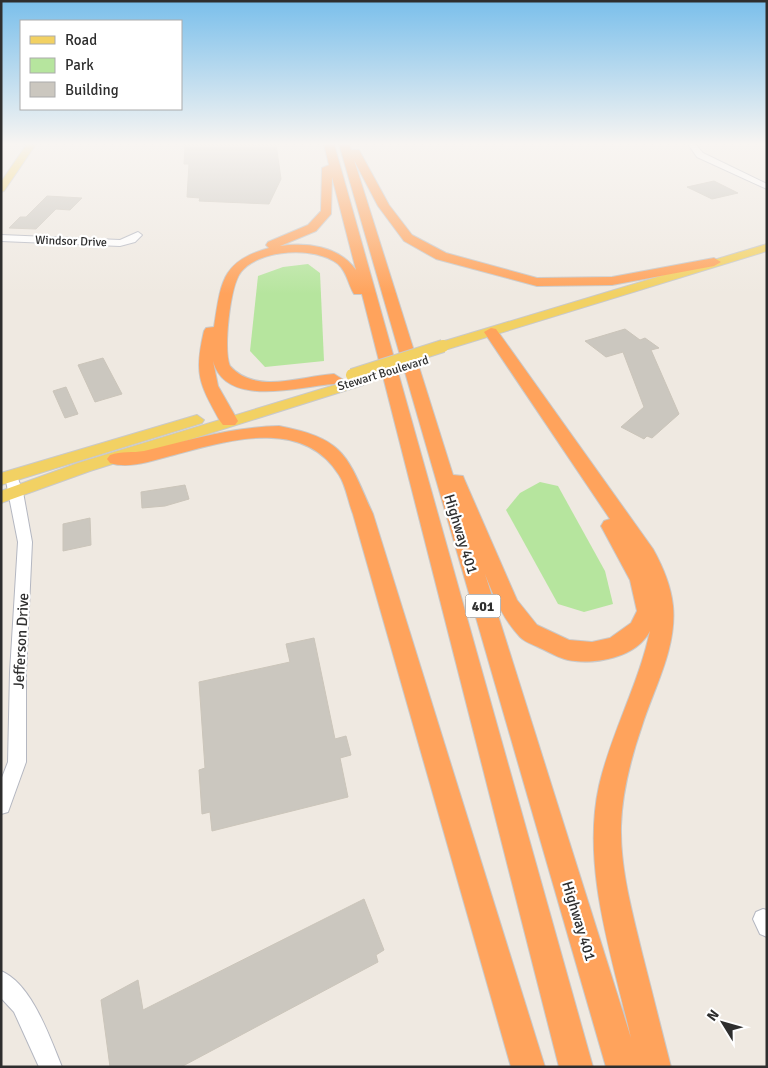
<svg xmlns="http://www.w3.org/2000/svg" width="768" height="1068" font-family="Signika,sans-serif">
  <rect width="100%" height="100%" fill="#efe9e1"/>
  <g fill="#b6e59e">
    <polygon points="308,264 320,273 324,361 265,367 250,351 258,276 283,267"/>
    <polygon points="540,482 558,486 605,571 613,604 584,612 558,604 506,510 520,493"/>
  </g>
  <g fill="#cbc7bf" stroke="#cbc5ba">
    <polygon points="192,144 276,144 281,179 269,204 199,201 200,198 187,197 189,164 184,164 185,146"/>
    <polygon points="714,181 738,193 712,199 687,187"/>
    <polygon points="47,196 82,198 70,210 56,209 36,229 9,228 20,217 26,217"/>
    <polygon points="625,329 640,340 645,338 659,348 651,350 679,414 652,438 647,436 644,439 621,427 644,407 623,352 606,357 585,341"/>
    <polygon points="103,358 122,394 95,402 78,365"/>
    <polygon points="66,387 78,414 65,418 53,391"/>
    <polygon points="185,485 189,499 165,506 142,508 141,492"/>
    <polygon points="90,518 91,545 63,551 63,524"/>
    <polygon points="314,638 335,739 346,736 351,755 340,758 348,797 212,831 210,812 202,814 199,770 205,768 199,682 290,662 286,644"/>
    <polygon points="364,899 384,950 376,955 378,962 181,1067 110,1067 101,1000 138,980 143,1010"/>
  </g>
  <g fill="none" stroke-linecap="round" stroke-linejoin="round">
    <g stroke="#b4b7c1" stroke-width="2">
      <g id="minor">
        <polygon points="688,144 695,144 703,153 767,184 767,189 697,157"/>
        <polygon points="138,232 142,235 135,242 120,246 1,241 1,235 120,240"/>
        <polygon points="11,472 17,476 23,492 32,542 26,672 26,762 8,812 1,814 1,780 8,762 10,672 18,542 5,476"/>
        <polygon points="763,909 767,910 767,937 760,934 753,919 756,912"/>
        <path d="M1,971C32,984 50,1038 62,1067H39L14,1012L1,998Z"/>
      </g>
    </g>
    <g stroke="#c9c9c9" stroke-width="2">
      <g id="major">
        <polygon points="27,144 36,144 4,191 1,192 1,182"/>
        <polygon points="767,244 767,251 448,349 438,349 436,346 438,343"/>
        <polygon points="358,378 363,379 365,382 363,385 90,471 1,503 1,491 78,463"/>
        <polygon points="197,415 204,420 202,423 1,485 1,473"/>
      </g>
    </g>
    <g stroke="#c9c9c9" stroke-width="2">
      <g id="highway">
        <path d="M324,144H334L593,1067H559L362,294H354C348,284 347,272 338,264C316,246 259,249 241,272C230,285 223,350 230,366C256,395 301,376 334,374L342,379L334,384C300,386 226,409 213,361L218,386L238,421L235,425H223L220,421C199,383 194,374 204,331L206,328L214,327C221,283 221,261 269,248L266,245L268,242L308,225L321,211L322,168L329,165ZM332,177L356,270C339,246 307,242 280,246L316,231L331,214Z"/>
        <path d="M339,144H349L351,150H359L389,205L412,235L446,253L537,278L612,277L714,258L721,262L714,266L612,285L537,286L436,259L404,241L378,206L354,160L453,475L463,476L465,481L517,600L537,625L569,640L592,642L610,638L631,623L637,611L630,580L601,526L604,521L610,519L484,332L491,328L496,329L653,549C663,567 671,586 673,606C677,648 654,688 642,726C631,758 622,792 621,826C620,869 632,911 642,953C652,991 661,1029 671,1067H606ZM485,574C494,597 503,619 520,637C525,642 534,645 540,648C549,652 559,658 568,660C595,665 636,658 650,631C639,684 611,733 599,786C581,868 613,958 631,1038Z"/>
        <path d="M279,426C346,439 347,456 373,514L545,1067H511L353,514C348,501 346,486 339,475C302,415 223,442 170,456C151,461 129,469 110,463L107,459L110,455C121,451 133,453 144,451C190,440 232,427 279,426Z"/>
      </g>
    </g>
    <use href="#minor" fill="#fff" fill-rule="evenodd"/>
    <use href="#major" fill="#f2d163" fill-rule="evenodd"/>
    <use href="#highway" fill="#ffa35c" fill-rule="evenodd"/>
    <g stroke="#c9c9c9" stroke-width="14" stroke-linecap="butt">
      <polyline id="major-bridge" points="352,375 443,346"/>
    </g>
    <use href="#major-bridge" stroke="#f2d163" stroke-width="12"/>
  </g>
  <linearGradient id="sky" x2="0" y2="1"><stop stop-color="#7abfeb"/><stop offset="0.49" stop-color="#f8f5f2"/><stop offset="1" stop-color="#f8f5f2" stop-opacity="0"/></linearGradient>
  <rect width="768" height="294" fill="url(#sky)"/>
  <g text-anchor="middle" stroke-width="4.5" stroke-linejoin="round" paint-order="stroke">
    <g font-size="12" fill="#2e2e2e" stroke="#fff">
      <text transform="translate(71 241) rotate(2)" y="4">Windsor Drive</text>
      <text transform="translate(383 373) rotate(-17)" y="4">Stewart Boulevard</text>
    </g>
    <rect fill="#fff" stroke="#6d6d6d" stroke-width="1" x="465.5" y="594.5" width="35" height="23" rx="4"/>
    <g font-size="14" font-weight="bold" fill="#2e2e2e">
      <text x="483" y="611">401</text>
    </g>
    <g font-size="15" fill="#2e2e2e" stroke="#fff">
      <text transform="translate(461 534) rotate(73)" y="5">Highway 401</text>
      <text transform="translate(21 641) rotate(-87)" y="5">Jefferson Drive</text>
      <text transform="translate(579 921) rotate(73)" y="5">Highway 401</text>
    </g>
  </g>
  <rect width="768" height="1068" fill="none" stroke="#2e2e2e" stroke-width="5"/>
  <rect x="20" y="20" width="162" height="90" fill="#ffffff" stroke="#ababab"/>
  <rect x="30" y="36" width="25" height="8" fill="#f2d163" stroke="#ababab"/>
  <text x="65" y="45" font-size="15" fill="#2e2e2e">Road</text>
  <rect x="30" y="58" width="25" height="15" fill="#b6e59e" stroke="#ababab"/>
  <text x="65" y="70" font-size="15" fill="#2e2e2e">Park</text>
  <rect x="30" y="82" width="25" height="15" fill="#cbc7bf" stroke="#ababab"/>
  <text x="65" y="95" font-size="15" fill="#2e2e2e">Building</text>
  <g transform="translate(723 1023) rotate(307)" stroke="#ffffff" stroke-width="4" paint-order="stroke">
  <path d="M0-4L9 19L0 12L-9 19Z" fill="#2e2e2e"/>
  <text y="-8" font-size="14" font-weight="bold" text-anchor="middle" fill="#2e2e2e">N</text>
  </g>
</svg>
